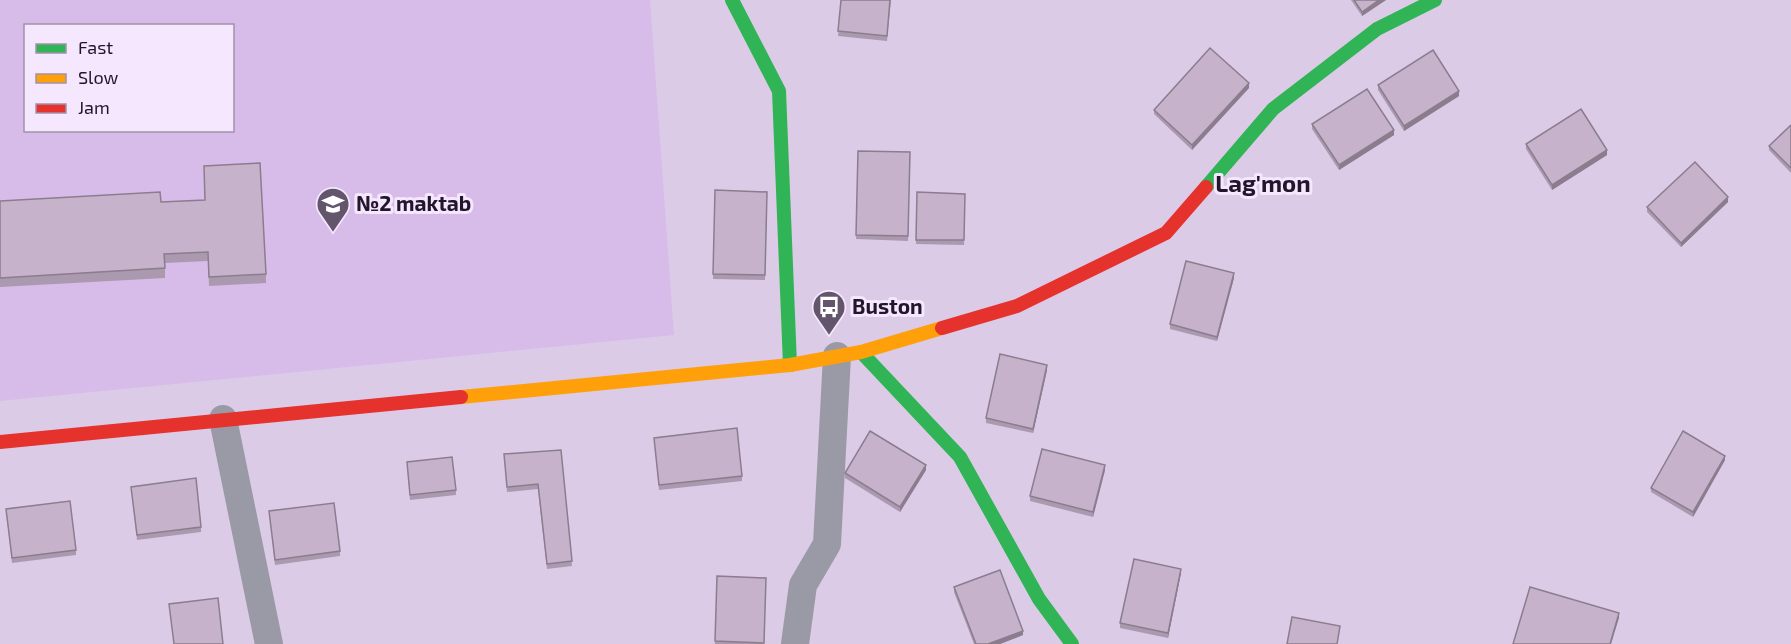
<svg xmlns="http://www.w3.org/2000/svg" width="1791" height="644" font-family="'Exo 2',sans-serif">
  <rect width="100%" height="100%" fill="#dbcbe7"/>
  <path fill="#d7bcea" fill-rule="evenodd" d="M0,0H650L674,335L0,401ZM26,26H232V130H26Z"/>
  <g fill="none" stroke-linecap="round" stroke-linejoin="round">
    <g stroke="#9a9aa6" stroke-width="28">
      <polyline points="223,419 269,644"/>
      <polyline points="795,644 803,585 827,544 837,356"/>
    </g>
    <g stroke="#30b455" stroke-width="14">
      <polyline points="732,0 779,91 790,365"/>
      <polyline points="1206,187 1273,109 1377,29 1435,0"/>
      <polyline points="861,352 960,457 1039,599 1072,644"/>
    </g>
    <polyline stroke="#ff9f0a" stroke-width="14" points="461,397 790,365 861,352 942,328"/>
    <g stroke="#e5322d" stroke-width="14">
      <polyline points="942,328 1017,306 1166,233 1206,187"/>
      <polyline points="0,442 461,397"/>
    </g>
  </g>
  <g fill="#ab99af">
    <polygon points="841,0 891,0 887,41 838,36"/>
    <polygon points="1351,0 1386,0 1362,16"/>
    <polygon points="1378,85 1459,96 1404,131 1378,90"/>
    <polygon points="1249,88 1192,150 1154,114 1154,110"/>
    <polygon points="1312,124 1394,135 1339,170 1312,129"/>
    <polygon points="1791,125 1791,173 1769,150 1769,146"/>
    <polygon points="1526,144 1607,155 1552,190 1526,149"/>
    <polygon points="858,151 910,152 908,241 856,239"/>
    <polygon points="204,175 266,274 266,283 209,286 208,261 165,263 165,278 0,287 0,201 161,202 205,200"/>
    <polygon points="715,190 767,192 765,280 713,279"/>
    <polygon points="917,192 965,194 964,245 916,244"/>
    <polygon points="1728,202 1681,247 1647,212 1647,207"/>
    <polygon points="1234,278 1217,341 1170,329 1170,324"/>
    <polygon points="1047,370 1033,433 986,423 986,418"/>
    <polygon points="654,438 742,476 742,481 659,490"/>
    <polygon points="561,450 572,566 547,569 538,489 507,492 504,454"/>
    <polygon points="1725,460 1693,517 1651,492 1651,488"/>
    <polygon points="407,462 456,490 456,495 410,500"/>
    <polygon points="926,470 900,512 845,478 845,473"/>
    <polygon points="1105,470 1093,517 1030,501 1030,496"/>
    <polygon points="131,487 201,527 201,532 137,540"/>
    <polygon points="6,509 76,550 76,555 12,563"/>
    <polygon points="269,511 340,551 340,556 275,565"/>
    <polygon points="1181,573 1168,638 1120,628 1120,623"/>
    <polygon points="717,576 766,578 764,644 715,644"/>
    <polygon points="954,587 1023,635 1000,644 974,644 954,592"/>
  </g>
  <g fill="#8b7d8e">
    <polygon points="1379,0 1386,0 1362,16 1362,12"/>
    <polygon points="1249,83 1249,88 1192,150 1192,145"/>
    <polygon points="1459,91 1459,96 1404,131 1404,126"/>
    <polygon points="1394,130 1394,135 1339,170 1339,165"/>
    <polygon points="1607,150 1607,155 1552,190 1552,185"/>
    <polygon points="1728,197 1728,202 1681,247 1681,243"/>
    <polygon points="1234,273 1234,278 1217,341 1217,337"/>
    <polygon points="1047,365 1047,370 1033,433 1033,429"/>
    <polygon points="1725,456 1725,460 1693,517 1693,512"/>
    <polygon points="926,465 926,470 900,512 900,507"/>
    <polygon points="1105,465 1105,470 1093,517 1093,512"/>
    <polygon points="1181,569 1181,573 1168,638 1168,633"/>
    <polygon points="1619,613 1619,618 1611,644 1610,644"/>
    <polygon points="1023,631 1023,635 1000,644 988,644"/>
  </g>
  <g fill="#c7b2cb" stroke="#8b7d8e" stroke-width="1.5">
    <polygon points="841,0 890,0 887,36 838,31"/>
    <polygon points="1354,0 1379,0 1362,12"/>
    <polygon points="1210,48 1249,83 1192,145 1154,110"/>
    <polygon points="1433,50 1459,91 1404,126 1378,85"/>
    <polygon points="1367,89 1394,130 1339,165 1312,124"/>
    <polygon points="1581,109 1607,150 1552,185 1526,144"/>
    <polygon points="1791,125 1791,168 1769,146"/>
    <polygon points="858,151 910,152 908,236 856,235"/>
    <polygon points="1695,162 1728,197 1681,243 1647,207"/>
    <polygon points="260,163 266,274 209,277 208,252 164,254 165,268 0,278 0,201 160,192 161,202 205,200 204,166"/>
    <polygon points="715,190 767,192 765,275 713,274"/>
    <polygon points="917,192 965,194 964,240 916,240"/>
    <polygon points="1186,261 1234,273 1217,337 1170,324"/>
    <polygon points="1000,354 1047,365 1033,429 986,418"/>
    <polygon points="737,428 742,476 659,485 654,438"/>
    <polygon points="870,431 926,465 900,507 845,473"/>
    <polygon points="1683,431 1725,456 1693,512 1651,488"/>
    <polygon points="1042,449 1105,465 1093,512 1030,496"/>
    <polygon points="561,450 572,561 547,564 538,484 507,487 504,454"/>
    <polygon points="452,457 456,490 410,495 407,462"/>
    <polygon points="196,478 201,527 137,535 131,487"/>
    <polygon points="70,501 76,550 12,558 6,509"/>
    <polygon points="334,503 340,551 275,560 269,511"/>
    <polygon points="1134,559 1181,569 1168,633 1120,623"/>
    <polygon points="1000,570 1023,631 988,644 976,644 954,587"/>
    <polygon points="717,576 766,578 764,643 715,641"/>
    <polygon points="1530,587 1619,613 1610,644 1513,644"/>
    <polygon points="218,598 223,644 174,644 169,604"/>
    <polygon points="1292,617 1340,626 1337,644 1287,644"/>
  </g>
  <defs>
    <g id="school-pin" transform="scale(1.725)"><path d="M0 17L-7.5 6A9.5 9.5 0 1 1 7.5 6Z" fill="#63556c" stroke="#f4e7fe"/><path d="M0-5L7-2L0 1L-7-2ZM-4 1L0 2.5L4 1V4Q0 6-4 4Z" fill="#fff"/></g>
    <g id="bus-pin" transform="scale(1.725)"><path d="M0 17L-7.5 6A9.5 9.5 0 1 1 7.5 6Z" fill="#63556c" stroke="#f4e7fe"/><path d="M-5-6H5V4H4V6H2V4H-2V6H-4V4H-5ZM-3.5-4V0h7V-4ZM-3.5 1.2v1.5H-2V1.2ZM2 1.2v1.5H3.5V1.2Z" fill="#fff"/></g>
  </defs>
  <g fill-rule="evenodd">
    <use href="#school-pin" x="333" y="204"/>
    <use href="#bus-pin" x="829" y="307"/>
  </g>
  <g text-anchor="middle" stroke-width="6" stroke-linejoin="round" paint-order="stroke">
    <g font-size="21" font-weight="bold" fill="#22162a" stroke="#f4e7fe" text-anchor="start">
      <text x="356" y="211">№2 maktab</text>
      <text x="852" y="314">Buston</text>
    </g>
    <g font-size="24" font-weight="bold" fill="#22162a" stroke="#f4e7fe">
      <text x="1263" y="192">Lag'mon</text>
    </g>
  </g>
  <rect x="24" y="24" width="210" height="108" fill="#f4e7fe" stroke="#a093a9" stroke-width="1.5"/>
  <rect x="36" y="44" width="30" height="9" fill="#30b455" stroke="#a093a9" stroke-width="1.5"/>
  <text x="78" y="54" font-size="18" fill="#22162a">Fast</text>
  <rect x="36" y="74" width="30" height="9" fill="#ff9f0a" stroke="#a093a9" stroke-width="1.5"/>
  <text x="78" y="84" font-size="18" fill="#22162a">Slow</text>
  <rect x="36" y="104" width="30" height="9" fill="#e5322d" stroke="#a093a9" stroke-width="1.5"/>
  <text x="78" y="114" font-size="18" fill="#22162a">Jam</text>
</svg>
